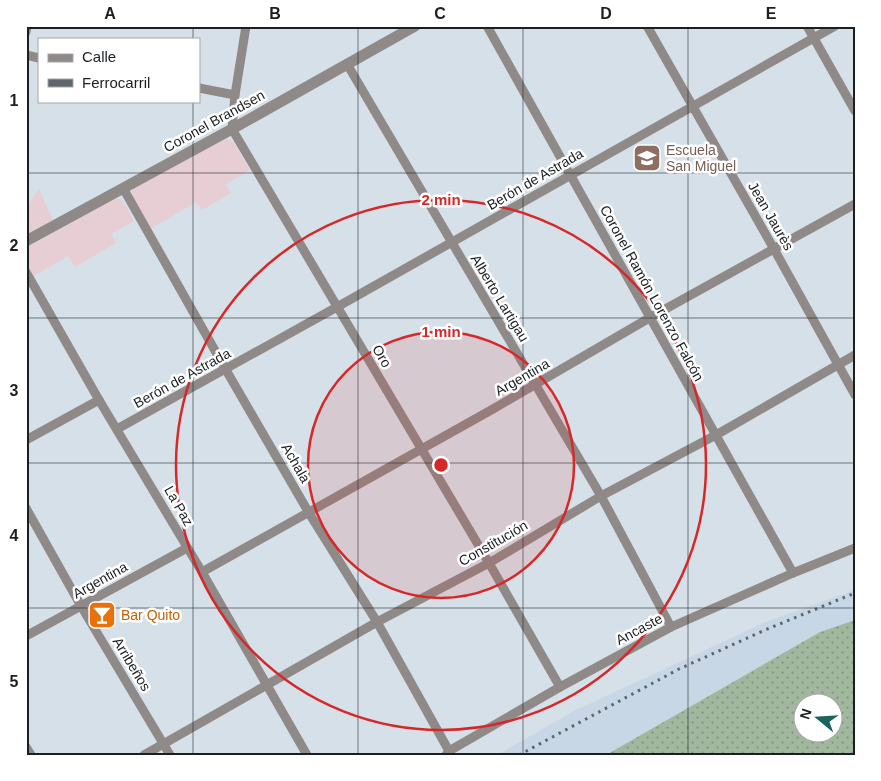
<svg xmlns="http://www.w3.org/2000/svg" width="881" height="781" font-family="Arial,sans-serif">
  <defs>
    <pattern id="grass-dots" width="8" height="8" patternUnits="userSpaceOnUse" patternTransform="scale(1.25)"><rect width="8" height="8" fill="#a1b79e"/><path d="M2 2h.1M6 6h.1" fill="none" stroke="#829480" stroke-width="1.8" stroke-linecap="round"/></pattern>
  </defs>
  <rect width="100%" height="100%" fill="#d6e0e8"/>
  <g fill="#e7cdd4">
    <polygon points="225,139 229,139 233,142 250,170 226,184 231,193 202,210 196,202 150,229 133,199 132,191 134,188"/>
    <polygon points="39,189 53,220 26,235 26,205 28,205"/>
    <polygon points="114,199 120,199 123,201 134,221 111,234 116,243 75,267 68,256 34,276 26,263 26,248"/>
  </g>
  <polygon fill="#c7d7e5" points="855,590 855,620 820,632 606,755 497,755 574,711 768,621"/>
  <path fill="url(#grass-dots)" fill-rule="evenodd" d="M855,620V755H606L820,632ZM804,704H834V734H804Z"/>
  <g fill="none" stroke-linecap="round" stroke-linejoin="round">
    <g stroke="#8f8988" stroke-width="9">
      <polyline points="246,26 235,95 232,129 489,563 560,687"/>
      <polyline points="487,26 793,573"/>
      <polyline points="647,26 774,249 855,395"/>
      <polyline points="807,26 855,111"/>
      <polyline points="26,32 27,26"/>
      <polyline points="26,55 39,58"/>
      <polyline points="347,64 601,496 671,627"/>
      <polyline points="199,88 235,95"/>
      <polyline points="123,188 226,370 309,513 377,622 449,751"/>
      <polyline points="26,272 99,400 202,572 307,755"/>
      <polyline points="117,429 337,307 835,26"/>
      <polyline points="26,440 99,400"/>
      <polyline points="26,508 81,606 170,755"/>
      <polyline points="202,572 493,409 651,317 855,204"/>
      <polyline points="26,636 187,548"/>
      <polyline points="26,747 31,755"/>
      <polyline points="144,755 377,622 489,563 601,496 716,435 855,355"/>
      <polyline points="446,755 449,751 560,687 671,627 793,573 855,548"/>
    </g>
    <polyline stroke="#8f8988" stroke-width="11" points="26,241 232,129 415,26"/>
    <polyline stroke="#5f656a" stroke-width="3" stroke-dasharray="2.5 5" stroke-linecap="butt" points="519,755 679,669 765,630 855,593"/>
  </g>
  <path fill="none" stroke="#1b1f22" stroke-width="1" stroke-opacity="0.55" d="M193,26V39M358,26V755M523,26V755M688,26V755M193,101V755M26,173H855M26,318H855M26,463H855M26,608H855"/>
  <circle cx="441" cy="465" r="133" fill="#d62828" fill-opacity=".12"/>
  <g fill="none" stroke="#d62828" stroke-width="2.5">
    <circle cx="441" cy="465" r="133"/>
    <circle cx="441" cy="465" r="265"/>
  </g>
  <defs>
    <g id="school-square" transform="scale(1.4375)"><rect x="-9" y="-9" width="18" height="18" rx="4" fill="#8d6e63" stroke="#fff"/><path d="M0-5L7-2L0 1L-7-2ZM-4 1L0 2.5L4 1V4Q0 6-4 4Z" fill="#fff"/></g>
    <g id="bar-square" transform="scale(1.4375)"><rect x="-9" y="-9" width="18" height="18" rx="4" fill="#e8710a" stroke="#fff"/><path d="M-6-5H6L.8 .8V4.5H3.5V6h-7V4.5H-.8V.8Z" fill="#fff"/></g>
  </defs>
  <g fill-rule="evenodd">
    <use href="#school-square" x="647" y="158"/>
    <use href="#bar-square" x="102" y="615"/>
  </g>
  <g text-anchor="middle" stroke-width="5" stroke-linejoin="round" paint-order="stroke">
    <g font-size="14" fill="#1b1f22" stroke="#fff">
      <text transform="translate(214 121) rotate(-29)" y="5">Coronel Brandsen</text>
      <text transform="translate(535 179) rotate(-30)" y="5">Berón de Astrada</text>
      <text transform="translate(771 216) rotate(60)" y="5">Jean Jaurès</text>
      <text transform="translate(652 293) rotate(61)" y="5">Coronel Ramón Lorenzo Falcón</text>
      <text transform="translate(500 298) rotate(59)" y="5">Alberto Lartigau</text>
      <text transform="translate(382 356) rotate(59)" y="5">Oro</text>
      <text transform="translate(522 377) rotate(-30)" y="5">Argentina</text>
      <text transform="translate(182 378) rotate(-29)" y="5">Berón de Astrada</text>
      <text transform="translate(296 463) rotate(60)" y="5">Achala</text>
      <text transform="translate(179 506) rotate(60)" y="5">La Paz</text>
      <text transform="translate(493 543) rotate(-30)" y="5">Constitución</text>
      <text transform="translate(100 580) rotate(-29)" y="5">Argentina</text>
      <text transform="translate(639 629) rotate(-28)" y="5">Ancaste</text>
      <text transform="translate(132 664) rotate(59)" y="5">Arribeños</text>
    </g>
    <g font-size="14" fill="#785e54" stroke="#fff" text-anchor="start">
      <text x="666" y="155">Escuela<tspan x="666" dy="16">San Miguel</tspan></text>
    </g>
    <g font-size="14" fill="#c56008" stroke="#fff" text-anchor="start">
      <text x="121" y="620">Bar Quito</text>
    </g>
  </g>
  <circle cx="441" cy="465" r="8" fill="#d62828" stroke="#fff" stroke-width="2.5"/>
  <g font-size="15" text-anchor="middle" font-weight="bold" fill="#d62828" stroke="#fff" stroke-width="5" stroke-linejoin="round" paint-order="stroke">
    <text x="441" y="205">2 min</text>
    <text x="441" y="337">1 min</text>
  </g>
  <rect width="881" height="781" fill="none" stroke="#ffffff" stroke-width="55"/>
  <rect x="38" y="38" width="162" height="65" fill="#ffffff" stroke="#a4a5a7"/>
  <rect x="48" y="54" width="25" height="8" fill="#8f8988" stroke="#a4a5a7"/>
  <text x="82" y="62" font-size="15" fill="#1b1f22">Calle</text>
  <rect x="48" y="79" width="25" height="8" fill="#5f656a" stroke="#a4a5a7"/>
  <text x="82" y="88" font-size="15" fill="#1b1f22">Ferrocarril</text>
  <g transform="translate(818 718) rotate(288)"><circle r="24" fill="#ffffff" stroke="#a4a5a7"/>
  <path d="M0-4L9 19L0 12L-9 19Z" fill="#19655e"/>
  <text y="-8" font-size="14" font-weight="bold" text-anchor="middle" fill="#1b1f22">N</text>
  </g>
  <rect x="28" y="28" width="826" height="726" fill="none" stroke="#1b1f22" stroke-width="2"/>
  <g font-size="16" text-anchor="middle" font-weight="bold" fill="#1b1f22">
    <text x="110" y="19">A</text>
    <text x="275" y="19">B</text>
    <text x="440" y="19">C</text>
    <text x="606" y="19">D</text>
    <text x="771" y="19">E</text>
    <text x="14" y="106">1</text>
    <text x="14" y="251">2</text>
    <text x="14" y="396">3</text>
    <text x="14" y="541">4</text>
    <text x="14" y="687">5</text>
  </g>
</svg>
